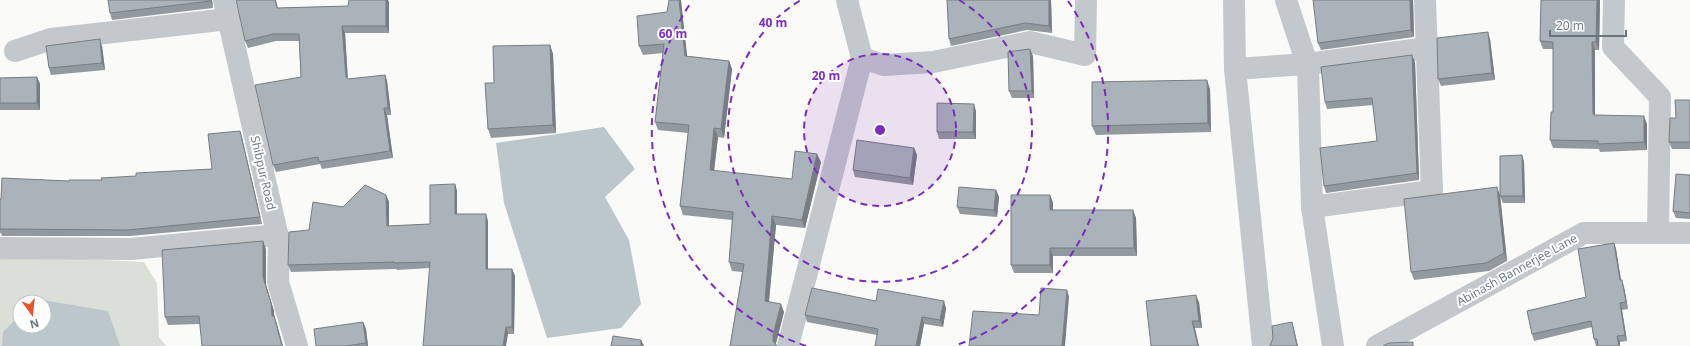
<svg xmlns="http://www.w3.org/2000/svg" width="1690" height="346" font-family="'Open Sans',sans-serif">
  <rect width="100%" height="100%" fill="#fafaf8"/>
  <path fill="#dadfd7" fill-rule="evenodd" d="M0,255L144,262L157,283L159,337L166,346H0ZM20,302H44V326H20Z"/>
  <g fill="#bbc7cb">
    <polygon points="604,127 635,169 605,197 629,240 641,304 621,328 547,338 504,203 496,143"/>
    <polygon points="37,299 108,311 120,346 2,346 3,332 20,315 20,326 44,326 44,302 34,302"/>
  </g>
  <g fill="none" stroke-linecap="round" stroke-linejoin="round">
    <g stroke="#c3c8cc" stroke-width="22">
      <polyline points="224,0 279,242 278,282 297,346"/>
      <polyline points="847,0 862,58 884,65 933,62 1030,42 1085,55 1086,0"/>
      <polyline points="1234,0 1235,69 1263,346"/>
      <polyline points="1286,0 1308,67 1312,207 1333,346"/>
      <polyline points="1614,0 1613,47 1660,97 1658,233"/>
      <polyline points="15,51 51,39 229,19"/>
      <polyline points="1235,69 1307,64 1428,48"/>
      <polyline points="1312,207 1432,191 1425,0"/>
      <polyline points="0,248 131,249 278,235"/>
      <polyline points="788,346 862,58"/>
      <polyline points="1377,346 1584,233 1690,233"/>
    </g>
  </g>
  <g fill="#929a9f">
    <polygon points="212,0 213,8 112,20 110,13"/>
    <polygon points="236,0 276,0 278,8 348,6 389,2 389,33 345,33 348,79 385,75 387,81 391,115 387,115 393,158 322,169 320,164 276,172 273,165 301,77 299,41 276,41 248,48 245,41"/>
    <polygon points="947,0 1051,0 1052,33 1027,30 951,46 949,39"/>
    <polygon points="1413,0 1414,37 1321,50 1318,43"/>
    <polygon points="1541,0 1600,0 1599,50 1595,50 1595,115 1647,124 1647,150 1600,152 1599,149 1553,148 1550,140 1553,112 1553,49 1543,49 1540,41"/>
    <polygon points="681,1 687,56 729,61 732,69 724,138 718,137 714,171 792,179 821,162 805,228 776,225 769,302 784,312 776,343 730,346 742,272 732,271 729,262 732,220 683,215 680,206 688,133 658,130 655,122 663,53 643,55 639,46 667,12"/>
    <polygon points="1490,39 1495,80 1441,86 1438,79"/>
    <polygon points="550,45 553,54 556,133 491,138 488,129 494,83"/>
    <polygon points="102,46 105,70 51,75 49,68"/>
    <polygon points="1033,56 1034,98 1012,98 1009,91"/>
    <polygon points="1415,62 1419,180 1326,193 1324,186 1377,141 1373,105 1327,109 1325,102"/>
    <polygon points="37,77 40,84 40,110 0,110 0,78"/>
    <polygon points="1210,89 1211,132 1096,135 1092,126"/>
    <polygon points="1690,100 1690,149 1672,149 1669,142 1676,118"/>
    <polygon points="976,111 976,139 939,139 937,132"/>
    <polygon points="240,131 242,138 262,224 130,236 2,236 1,233 0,233 0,199 69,181 102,180 212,169"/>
    <polygon points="914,148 917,155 913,185 855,177 853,170"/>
    <polygon points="1522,155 1524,162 1525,203 1503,203 1500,196"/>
    <polygon points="1690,175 1690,219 1676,218 1673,211"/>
    <polygon points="455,184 457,191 457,214 488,221 488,269 512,269 515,276 514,334 508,334 430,268 397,270 396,269 291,272 288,265 309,230 343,207 386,195 389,202 389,226 430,224"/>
    <polygon points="996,190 999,197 997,217 960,214 957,207"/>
    <polygon points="1050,195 1053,203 1053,210 1133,210 1136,218 1137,256 1053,256 1053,273 1014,273 1011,265"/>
    <polygon points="1500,195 1507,261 1489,271 1414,280 1411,272"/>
    <polygon points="1614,243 1616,249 1621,280 1624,287 1628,309 1622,310 1627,341 1620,342 1620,346 1596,346 1594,339 1592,327 1534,341 1532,334 1586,297"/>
    <polygon points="266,249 266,285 274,311 274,316 277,324 199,324 168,325 165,317"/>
    <polygon points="876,301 946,308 943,327 924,324 920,346 875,346 877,335 807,322 805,315"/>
    <polygon points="1146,301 1199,302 1202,328 1195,328"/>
    <polygon points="363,322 366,329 368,346 316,346"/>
  </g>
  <g fill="#777d82">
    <polygon points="210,0 212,0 213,8 211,1"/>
    <polygon points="386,0 388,0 389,2 389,33 386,26"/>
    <polygon points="679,0 681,0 681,1 688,65 685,56"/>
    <polygon points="1049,0 1051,0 1052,33 1049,26"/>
    <polygon points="1410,0 1413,0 1414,37 1411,30"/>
    <polygon points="1597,0 1600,0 1599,50 1596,42"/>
    <polygon points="342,26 345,33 348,84 346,77"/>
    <polygon points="1488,32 1490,39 1495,80 1492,73"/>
    <polygon points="100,39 102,46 105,70 102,63"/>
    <polygon points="1592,42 1595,50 1595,121 1593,113"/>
    <polygon points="550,45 553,54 556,133 553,125"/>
    <polygon points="1030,49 1033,56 1034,98 1032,91"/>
    <polygon points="1412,55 1415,62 1419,180 1417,173"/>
    <polygon points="729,61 732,69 724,138 721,129"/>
    <polygon points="385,75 387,81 391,115 388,108"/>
    <polygon points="37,77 40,84 40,110 37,103"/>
    <polygon points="1207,80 1210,89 1211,132 1208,123"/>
    <polygon points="974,104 976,111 976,139 973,132"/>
    <polygon points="384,108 387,115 393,158 390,151"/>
    <polygon points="1644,116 1647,124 1647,150 1644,142"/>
    <polygon points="714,128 718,137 713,179 710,170"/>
    <polygon points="240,131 242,138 262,224 260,217"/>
    <polygon points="914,148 917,155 913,185 910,178"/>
    <polygon points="817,154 821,162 805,228 802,220"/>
    <polygon points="1522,155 1524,162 1525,203 1523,196"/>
    <polygon points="455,184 457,191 457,221 455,214"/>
    <polygon points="1497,187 1500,195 1507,261 1504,253"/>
    <polygon points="996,190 999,197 997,217 994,210"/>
    <polygon points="386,195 389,202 389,233 387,226"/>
    <polygon points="1050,195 1053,203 1053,218 1050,210"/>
    <polygon points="1133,210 1136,218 1137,256 1134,248"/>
    <polygon points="486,214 488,221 488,275 486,269"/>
    <polygon points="772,216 776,225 768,310 765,301"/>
    <polygon points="263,241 266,249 266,285 274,311 275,324 272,316 263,277"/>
    <polygon points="1614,243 1616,249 1622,287 1620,280"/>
    <polygon points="1050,248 1053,256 1053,273 1050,265"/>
    <polygon points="512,269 515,276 514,334 512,327"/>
    <polygon points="1622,280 1624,287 1628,309 1626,302"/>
    <polygon points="1067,290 1069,297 1065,346 1062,346"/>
    <polygon points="1196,295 1199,302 1202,328 1199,321"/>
    <polygon points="944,301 946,308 943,327 940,320"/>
    <polygon points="1620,303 1622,310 1627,341 1625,335"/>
    <polygon points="781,304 784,312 776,343 776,346 773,341 773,335"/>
    <polygon points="274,316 277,324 283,346 282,346"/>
    <polygon points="922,317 924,324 920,346 916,346"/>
    <polygon points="1192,321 1195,328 1199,346 1198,346"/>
    <polygon points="363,322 366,329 368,346 367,346 366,343"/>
    <polygon points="1292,322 1294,329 1298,346 1297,346"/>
    <polygon points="506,327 508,334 506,346 503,346"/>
    <polygon points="1617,336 1620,342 1620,346 1619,346"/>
    <polygon points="641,340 644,346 641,346"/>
  </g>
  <g fill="#aab3b9" stroke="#777d82">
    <polygon points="108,0 210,0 211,1 110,13"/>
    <polygon points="236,0 275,0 277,8 348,6 349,0 386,0 386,26 342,26 346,77 348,79 385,75 388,108 384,108 390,151 319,162 318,157 273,165 255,85 301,77 299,34 273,34 245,41"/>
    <polygon points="669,0 679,0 685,56 729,61 721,129 714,128 710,170 792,179 795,151 817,154 802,220 772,216 765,301 781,304 773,335 773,341 777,346 730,346 744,264 729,262 733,212 680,206 689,125 655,122 664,44 639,46 637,16 667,12"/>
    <polygon points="947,0 1049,0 1049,26 1025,23 949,39"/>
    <polygon points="1313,0 1410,0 1411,30 1318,43"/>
    <polygon points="1541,0 1597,0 1596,42 1592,42 1593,113 1594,115 1644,116 1644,142 1598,144 1598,141 1550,140 1551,112 1553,112 1553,42 1540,41"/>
    <polygon points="1488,32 1492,73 1438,79 1437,38"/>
    <polygon points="100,39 102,63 49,68 46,46"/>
    <polygon points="550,45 553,125 488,129 485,83 494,83 493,46"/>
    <polygon points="1030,49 1032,91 1009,91 1008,52"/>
    <polygon points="1412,55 1417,173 1324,186 1320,148 1377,141 1372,98 1325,102 1321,67"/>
    <polygon points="37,77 37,103 0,103 0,78"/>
    <polygon points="1207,80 1208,123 1092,126 1092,82"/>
    <polygon points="1675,100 1690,100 1690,142 1669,142 1670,118 1676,118"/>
    <polygon points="937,103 974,104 973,132 937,132"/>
    <polygon points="240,131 260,217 128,230 0,229 0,199 1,199 2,178 69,181 69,180 102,180 101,178 136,176 136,173 212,169 208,134"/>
    <polygon points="857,140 914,148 910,178 853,170"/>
    <polygon points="1522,155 1523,196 1500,196 1500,156"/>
    <polygon points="1676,174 1690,175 1690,213 1673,211"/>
    <polygon points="455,184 455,214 486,214 486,269 512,269 512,327 506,327 503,346 423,346 430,262 394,263 394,262 288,265 289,232 309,230 313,202 343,207 365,185 386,195 387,226 430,224 430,185"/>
    <polygon points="959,187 996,190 994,210 957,207"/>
    <polygon points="1497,187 1504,253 1486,263 1411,272 1404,199"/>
    <polygon points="1011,195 1050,195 1050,210 1133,210 1134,248 1050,248 1050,265 1011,265"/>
    <polygon points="263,241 263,277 271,303 272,316 274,316 282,346 202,346 199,316 165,317 162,250"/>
    <polygon points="1614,243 1620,280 1622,280 1626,302 1620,303 1625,335 1617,336 1619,346 1598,346 1597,339 1594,339 1591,321 1532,334 1527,311 1586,297 1578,249"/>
    <polygon points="812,288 876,301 878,289 944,301 940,320 922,317 916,346 875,346 878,329 805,315"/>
    <polygon points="1041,288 1067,290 1062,346 969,346 973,311 1039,315"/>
    <polygon points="1196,295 1199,321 1192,321 1198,346 1151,346 1146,301"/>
    <polygon points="363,322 366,343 346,346 316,346 314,329"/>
    <polygon points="1292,322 1297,346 1270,346 1273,338 1272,326"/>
    <polygon points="613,336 641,340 641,346 611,346"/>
    <polygon points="1413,342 1413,346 1383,346 1389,343"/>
  </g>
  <circle cx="880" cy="130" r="76" fill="#7b2cbf" fill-opacity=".12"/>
  <g fill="none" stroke="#7b2cbf" stroke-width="2" stroke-dasharray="7 5">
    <circle cx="880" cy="130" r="76"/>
    <path d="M959 0A152 152 0 1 1 801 0"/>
    <path d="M806 346A228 228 0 0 1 692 1M1068 1A228 228 0 0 1 954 346"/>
  </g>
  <g text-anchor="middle" stroke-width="4" stroke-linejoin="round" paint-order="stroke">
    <g font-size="12" fill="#657683" stroke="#fff">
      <text transform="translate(263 173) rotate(77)" y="4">Shibpur Road</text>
      <text transform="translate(1517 270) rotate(-29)" y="4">Abinash Bannerjee Lane</text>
    </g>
  </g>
  <circle cx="880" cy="130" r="6" fill="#7b2cbf" stroke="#fff" stroke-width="2"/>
  <g font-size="12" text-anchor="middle" font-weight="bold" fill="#7b2cbf" stroke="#fff" stroke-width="4" stroke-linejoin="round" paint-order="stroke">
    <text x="773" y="27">40 m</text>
    <text x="673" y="38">60 m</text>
    <text x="826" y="80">20 m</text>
  </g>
  <g transform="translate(32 314) rotate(165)"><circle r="19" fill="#ffffff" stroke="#c1c8cd"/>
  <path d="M0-3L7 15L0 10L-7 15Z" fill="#e4572e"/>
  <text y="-6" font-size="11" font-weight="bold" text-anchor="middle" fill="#657683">N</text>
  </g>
  <path d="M1550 30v6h76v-6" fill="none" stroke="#657683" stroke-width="2"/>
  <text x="1556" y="30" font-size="12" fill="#657683" stroke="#ffffff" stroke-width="3" paint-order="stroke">20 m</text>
</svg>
